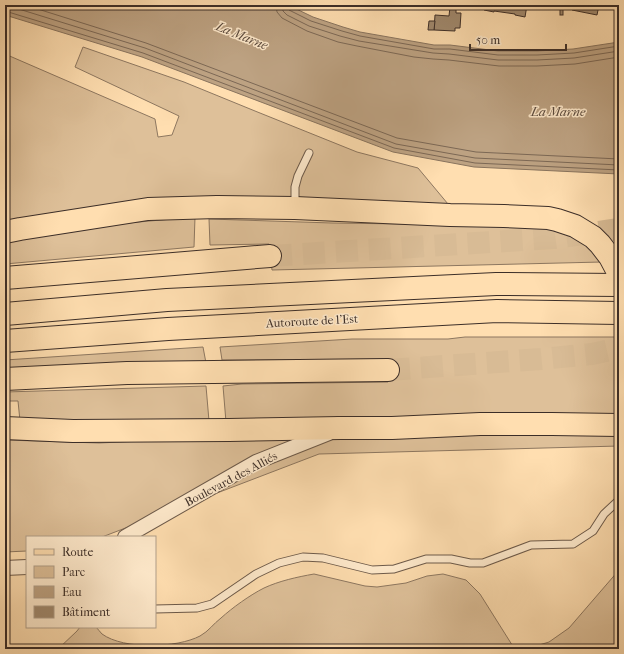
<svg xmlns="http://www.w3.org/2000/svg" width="624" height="654" font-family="'IM FELL French Canon',serif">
  <rect width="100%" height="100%" fill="#ffdeb0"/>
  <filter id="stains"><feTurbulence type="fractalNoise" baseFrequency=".005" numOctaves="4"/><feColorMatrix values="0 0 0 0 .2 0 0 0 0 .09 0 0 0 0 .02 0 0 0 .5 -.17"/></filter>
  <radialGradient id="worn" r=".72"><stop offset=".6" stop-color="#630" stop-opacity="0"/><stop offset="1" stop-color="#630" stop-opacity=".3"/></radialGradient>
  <g fill="#dec099" stroke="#8d7760">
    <polygon points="83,47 184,82 255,111 357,152 418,168 448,204 311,199 5,229 5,54 155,119 158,137 172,135 179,116 75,67"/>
    <polygon points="195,217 194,247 5,264 5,242 116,224"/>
    <polygon points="209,219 332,223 542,226 561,229 594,249 602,262 272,270 269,244 210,245"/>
    <polygon points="465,337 619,337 619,415 226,422 223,386 242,384 388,382 389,359 222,360 220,347 352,339 448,339"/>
    <polygon points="203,347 206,363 5,369 5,360"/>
    <polygon points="206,386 209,421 20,421 18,401 5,401 5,392"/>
    <polygon points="619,435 619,446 319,454 102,537 27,537 27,551 5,552 5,440 99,443 185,439 323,436"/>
    <polygon points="619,570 619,649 526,649 549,642 569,628"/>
    <path d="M314,574L365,586L377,587L406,583L427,576L443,574L466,580L480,594L514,648L518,649H58L77,631L80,627H96C98,629 100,632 102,634C124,650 177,648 200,636C209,631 213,624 221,618C232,608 250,595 264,588C279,581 297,577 314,574Z"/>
  </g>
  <polygon fill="#bda282" stroke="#89745e" points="5,5 288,5 313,17 343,27 360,32 434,45 450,45 498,51 537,51 573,49 619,42 619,174 474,167 393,152 142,57 5,15"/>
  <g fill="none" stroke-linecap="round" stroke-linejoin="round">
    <g stroke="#7c6855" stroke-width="1">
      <polyline points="25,5 146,43 397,138 476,152 619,159"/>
      <polyline points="276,5 277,12 282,18 307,31 338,42 357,46 414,57 433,59 449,60 499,66 537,66 575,64 619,57"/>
      <polyline points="282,5 283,11 287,15 309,26 340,36 359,41 433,53 449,54 498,60 537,60 574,58 619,51"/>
      <polyline points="287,5 287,8 289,10 311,21 342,31 360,36 434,49 450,49 498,55 537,55 574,53 619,46"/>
      <polyline points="5,6 9,6 145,48 396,144 475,158 619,165"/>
      <polyline points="5,11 143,53 394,148 475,163 619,170"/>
    </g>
  </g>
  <g fill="#a18a6f" stroke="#3c2e28">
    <polygon points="485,5 527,5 525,17 515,15 515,14 494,11 494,12 484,10"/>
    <rect x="560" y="5" width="3" height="10"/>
    <polygon points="573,5 599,5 597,15 572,10"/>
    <polygon points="450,7 456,8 456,13 461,13 460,28 455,28 455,31 434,30 435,15 449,16"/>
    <polygon points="429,21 435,21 434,30 428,30"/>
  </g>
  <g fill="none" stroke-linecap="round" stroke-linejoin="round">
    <g stroke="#d8bb95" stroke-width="22" stroke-dasharray="22 11" stroke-linecap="butt">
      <polyline points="270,256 381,249 555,238 619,229"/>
      <polyline points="388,370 541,359 592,354 619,348"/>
    </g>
    <g stroke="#6d5a4a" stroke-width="9">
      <g id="service">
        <polyline points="295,206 295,187 298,176 309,153"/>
        <polyline points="155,609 197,608 212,604 256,574 279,563 303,557 323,558 372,570 394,569 426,559 451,559 470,563 483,563 531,545 573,544 593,531 604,514 619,500"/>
      </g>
    </g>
    <g stroke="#6d5a4a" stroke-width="16">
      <g id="minor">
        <polyline points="125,537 256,462 329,433"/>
        <polyline points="5,568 27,567"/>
      </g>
    </g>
    <g stroke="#3c2e28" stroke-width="24">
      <polyline id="primary" points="340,428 392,428 480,424 552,424 619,425"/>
    </g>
    <g stroke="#3c2e28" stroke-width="24">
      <g id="motorway">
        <polyline points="5,232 20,229 148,209 217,207 295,208 450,215 504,216 548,218 557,220 575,226 593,237 600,244 610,257 619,274"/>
        <polyline points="5,278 270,256"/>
        <polyline points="5,314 167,300 496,284 619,285"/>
        <polyline points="5,341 168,329 497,311 619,313"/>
        <polyline points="5,379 127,373 388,370"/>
        <polyline points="5,428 73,431 229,430 340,428"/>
      </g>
    </g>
    <use href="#service" stroke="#ffeacc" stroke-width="7"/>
    <use href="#minor" stroke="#ffeacc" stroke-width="14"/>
    <use href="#primary" stroke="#ffdeb0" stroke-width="22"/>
    <use href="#motorway" stroke="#ffdeb0" stroke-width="22"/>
  </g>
  <g text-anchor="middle" stroke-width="3" stroke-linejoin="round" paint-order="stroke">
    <g font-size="12" fill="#3c2e28" stroke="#ffeacc">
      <text transform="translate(312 321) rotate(-3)" y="4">Autoroute de l’Est</text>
      <text transform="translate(231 479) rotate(-28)" y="4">Boulevard des Alliés</text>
    </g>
    <g font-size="13" font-style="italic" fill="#5c4b3e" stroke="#ffeacc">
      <text transform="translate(242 35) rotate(22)" y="5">La Marne</text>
      <text x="558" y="116">La Marne</text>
    </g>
  </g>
  <rect width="624" height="654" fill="none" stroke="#ffdeb0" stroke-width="20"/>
  <rect x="6" y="6" width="612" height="642" fill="none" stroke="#3c2e28" stroke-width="2"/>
  <rect x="10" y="10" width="604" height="634" fill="none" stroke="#3c2e28"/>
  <rect x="26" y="536" width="130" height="92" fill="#ffeacc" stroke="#b19f8a"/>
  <rect x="34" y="549" width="20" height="6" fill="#ffdeb0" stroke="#b19f8a"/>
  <text x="62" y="556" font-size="12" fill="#3c2e28">Route</text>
  <rect x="34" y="566" width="20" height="12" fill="#dec099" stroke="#b19f8a"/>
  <text x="62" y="576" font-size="12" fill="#3c2e28">Parc</text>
  <rect x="34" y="586" width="20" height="12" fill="#bda282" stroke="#b19f8a"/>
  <text x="62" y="596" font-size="12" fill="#3c2e28">Eau</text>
  <rect x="34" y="606" width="20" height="12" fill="#a18a6f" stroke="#b19f8a"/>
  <text x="62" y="616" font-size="12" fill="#3c2e28">Bâtiment</text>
  <path d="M470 44v6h96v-6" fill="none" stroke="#3c2e28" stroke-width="2"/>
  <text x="476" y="44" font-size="12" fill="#3c2e28" stroke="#ffeacc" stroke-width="3" paint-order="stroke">50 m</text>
  <rect width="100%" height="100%" filter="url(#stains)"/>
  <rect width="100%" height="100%" fill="url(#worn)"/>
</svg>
